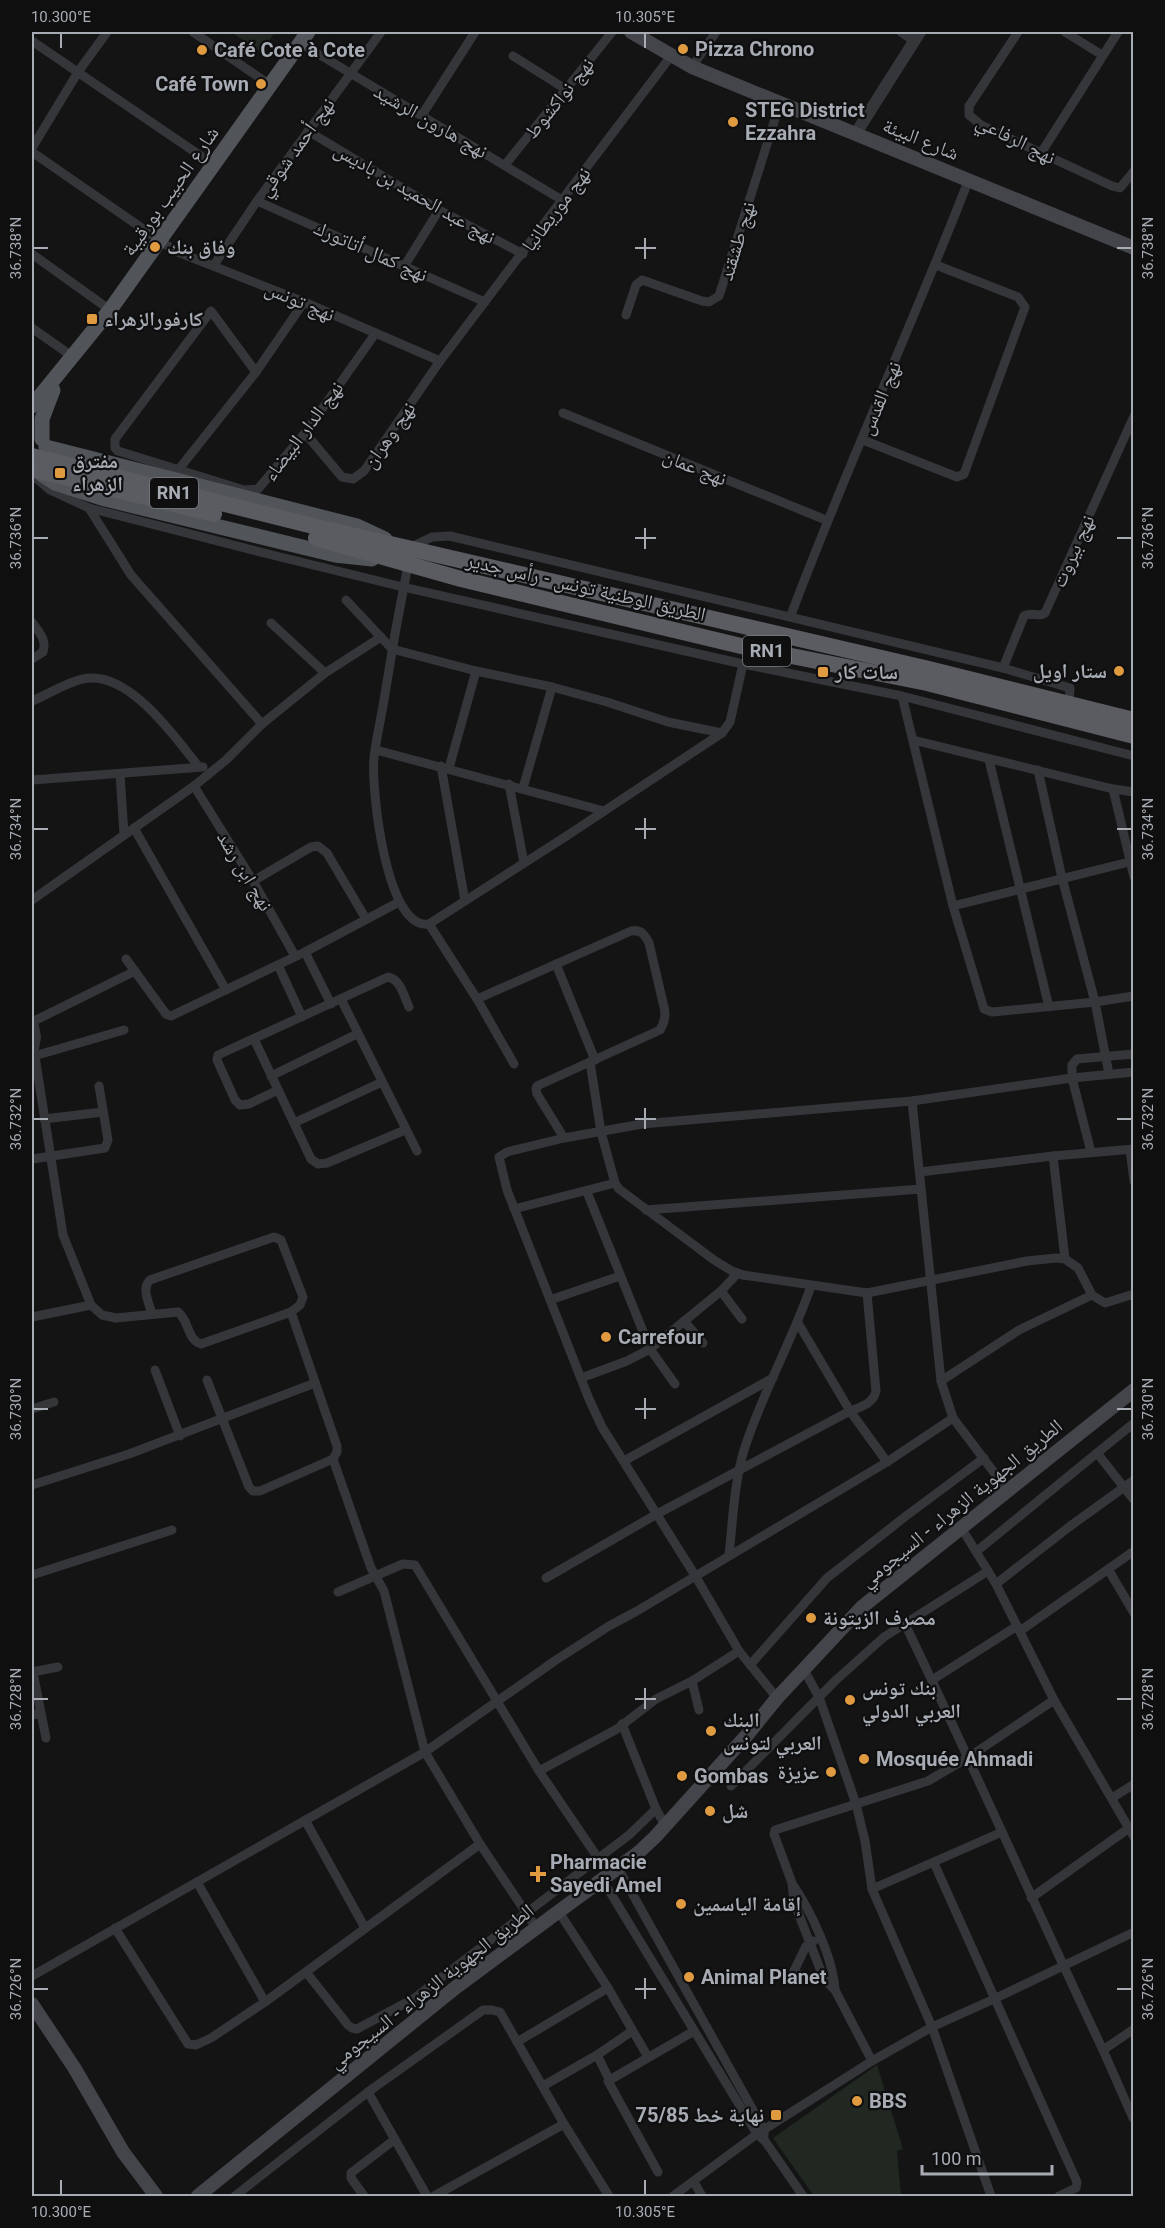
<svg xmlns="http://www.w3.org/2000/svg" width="1165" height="2228" font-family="Roboto,'Noto Naskh Arabic',sans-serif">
  <rect width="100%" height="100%" fill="#141415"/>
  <g fill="#202821">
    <polygon points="231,32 275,32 261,52"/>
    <polygon points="877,2065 903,2149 897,2151 901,2196 814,2196 773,2138"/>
  </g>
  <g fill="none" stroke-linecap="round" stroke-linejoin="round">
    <g stroke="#35363a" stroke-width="9">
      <polyline points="193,32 270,85"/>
      <polyline points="901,32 914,41"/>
      <polyline points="1018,32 969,106 969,115 981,125 1112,186 1120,188 1134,171"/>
      <polyline points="1065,32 1102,55"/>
      <polyline points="32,41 214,165"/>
      <polyline points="300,43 562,200"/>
      <polyline points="513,56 567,90"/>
      <polyline points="692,67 716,32"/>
      <polyline points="422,115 475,32"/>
      <polyline points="308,131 439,210 523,254"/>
      <polyline points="32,148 78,72 107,32"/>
      <polyline points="32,152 175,251 304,302 440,361"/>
      <polyline points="1041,153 1118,32"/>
      <polyline points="505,165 612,32"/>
      <polyline points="257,201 485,302"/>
      <polyline points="32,254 110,310"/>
      <polyline points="214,265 257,201 381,32"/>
      <polyline points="405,265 439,210"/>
      <polyline points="626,315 636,285 642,280 702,301 709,302 719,296 780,103"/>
      <polyline points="32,328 73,357"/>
      <polyline points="256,372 211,311 115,439 115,448 118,451 244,490 258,489 305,433 375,334"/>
      <polyline points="563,413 826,520"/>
      <polyline points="305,433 342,477 353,479 364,471 440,361 671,56"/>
      <polyline points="863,440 957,477 964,474 1025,307 1018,297 936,265"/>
      <polyline points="179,469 256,372 304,302"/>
      <polyline points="35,477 50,490 89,508 260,552 403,587 743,664 902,696 1134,756"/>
      <polyline points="89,508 131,575 262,724"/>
      <polyline points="411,547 432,537 450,536 1003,668 1070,688 1069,705"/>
      <path d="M408,565C399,610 391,655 384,700C381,719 376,739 374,758C371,788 386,931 429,924L477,999L514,1064"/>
      <polyline points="346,600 392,649 476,671 552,687 607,702 668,722 722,733"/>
      <path d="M791,615C846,468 912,326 969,179"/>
      <path d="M32,622C39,632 47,640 43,652L32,659"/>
      <polyline points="271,623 325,673"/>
      <path d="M1003,668L1024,616C1031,611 1039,618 1045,613L1134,416"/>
      <polyline points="902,696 953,906 984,1009 992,1012 1095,1002 1134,996"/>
      <path d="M32,701C47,695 67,682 83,679C128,669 175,737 199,767"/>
      <polyline points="913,740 1113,789 1134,792"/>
      <polyline points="376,750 604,811"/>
      <polyline points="989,760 1049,1007"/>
      <polyline points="441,766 465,901"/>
      <polyline points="449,768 476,671"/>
      <polyline points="1038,770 1062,878 1095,1002 1109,1074"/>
      <polyline points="120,774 124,834"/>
      <polyline points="32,780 203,767"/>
      <polyline points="509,784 524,863"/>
      <polyline points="194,786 253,881 295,956"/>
      <polyline points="523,788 552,687"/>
      <polyline points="1113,789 1134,877"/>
      <polyline points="134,828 226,990"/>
      <polyline points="253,881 311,847 318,846 327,853 366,919"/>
      <polyline points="32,900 194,786 226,760 262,724 325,673 381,637"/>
      <polyline points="953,906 1129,862"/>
      <polyline points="429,924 565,837 722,733 730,722 743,664"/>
      <polyline points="305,952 331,1004"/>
      <polyline points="126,959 166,1014 171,1016 305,952 399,902"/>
      <polyline points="556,964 595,1060"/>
      <polyline points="278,965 302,1017"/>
      <polyline points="341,999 417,1151"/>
      <path d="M477,999L631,931C641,929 645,935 649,943L664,1007C666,1015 665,1022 660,1030L537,1086L536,1089L537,1094L564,1138"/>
      <polyline points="32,1022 135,971"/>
      <polyline points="254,1039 311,1159 318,1164 327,1163 405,1130"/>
      <path d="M34,1050L63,1235L91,1305L102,1315L116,1318L178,1312C189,1320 187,1340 201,1344L291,1312L300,1305L303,1297L281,1240L274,1237L150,1280C141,1288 149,1303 152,1314"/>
      <polyline points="1134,1054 1077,1059 1072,1065 1072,1078 1134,1072"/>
      <polyline points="34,1056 124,1030"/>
      <polyline points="590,1062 601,1132 615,1183 619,1189 714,1260 732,1271 743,1275 867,1293 1027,1261 1056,1258 1065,1259 1078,1268 1092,1295 1019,1330 941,1381"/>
      <polyline points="271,1076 357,1034"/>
      <path d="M278,1090L249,1104L240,1105L235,1100L217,1060L218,1055L388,977C400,979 404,996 409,1007"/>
      <polyline points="912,1101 941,1381 953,1418 1008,1491"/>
      <polyline points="44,1119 103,1112"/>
      <polyline points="294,1123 382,1082"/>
      <polyline points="1130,1150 1134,1181"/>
      <polyline points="1053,1156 1065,1259"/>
      <polyline points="32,1159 105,1148 108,1140 99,1086"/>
      <polyline points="920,1172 1053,1156 1134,1149"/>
      <polyline points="587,1192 650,1349 675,1384"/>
      <polyline points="514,1209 615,1183"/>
      <polyline points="646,1210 921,1189"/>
      <polyline points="721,1291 742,1319"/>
      <polyline points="1092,1295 1105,1303 1134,1294"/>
      <polyline points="550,1300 620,1276"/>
      <polyline points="32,1317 91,1305"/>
      <polyline points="684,1321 703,1343"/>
      <polyline points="798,1323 850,1411 887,1462"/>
      <polyline points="155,1370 180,1436"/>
      <polyline points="581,1378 627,1361 650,1349 721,1291 737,1274"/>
      <polyline points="207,1380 249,1487 253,1491 260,1491 333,1459 337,1452 337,1446 291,1312"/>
      <polyline points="32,1409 54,1402"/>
      <polyline points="1134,1423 1097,1453 1134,1500"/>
      <polyline points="333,1459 371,1568 384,1591 425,1752 480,1844 537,1929"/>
      <polyline points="624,1461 773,1378"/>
      <polyline points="32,1485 129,1454 315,1383"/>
      <polyline points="962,1529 996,1584 1054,1700 1134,1837"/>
      <polyline points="977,1551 1097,1453"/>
      <path d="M729,1555C733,1520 734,1481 745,1447C763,1392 792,1341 811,1286"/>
      <polyline points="1108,1569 1134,1613"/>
      <polyline points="32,1575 172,1530"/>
      <path d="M546,1578L657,1514L850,1411C861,1407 873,1404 876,1391L867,1293"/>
      <polyline points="996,1584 1069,1527 1134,1480"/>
      <polyline points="338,1592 403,1564 415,1565 539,1771 598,1858"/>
      <path d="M905,1624C973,1765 1036,1909 1103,2050L1134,2029"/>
      <polyline points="1020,1631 1134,1551"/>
      <polyline points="750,1665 827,1578 906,1516 984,1458"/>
      <polyline points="804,1670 819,1697 856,1804 865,1841 872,1889 932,2027 991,2196"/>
      <polyline points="32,1672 58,1667"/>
      <polyline points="932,1680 1017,1626"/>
      <polyline points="777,1698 739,1651 696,1577 602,1427 589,1399 507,1190 499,1157 507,1152 564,1138 642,1124 912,1101 1072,1078 1091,1152"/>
      <polyline points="699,1710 692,1681 739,1651"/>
      <polyline points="41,1713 46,1738"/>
      <polyline points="32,1715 41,1713 33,1672"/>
      <polyline points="622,1724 656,1809 665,1825"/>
      <polyline points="539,1771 617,1729 656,1699 692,1681"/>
      <polyline points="731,1786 836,1680 884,1637 988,1571"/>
      <polyline points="1112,1798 1134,1784"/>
      <polyline points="305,1820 365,1928"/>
      <polyline points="934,1863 1077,2182 1076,2188 1059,2196"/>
      <polyline points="618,1868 764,2130 764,2136"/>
      <polyline points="602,1879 757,2134 765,2141 803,2196"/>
      <polyline points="197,1882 265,2002"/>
      <path d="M793,1885C811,1911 833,1958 835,1990"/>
      <polyline points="872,1889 1002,1832"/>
      <polyline points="1031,1898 1129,1828"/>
      <polyline points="559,1912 608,1988 648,2057"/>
      <polyline points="115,1928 188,2044 196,2045 211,2038 265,2002 480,1844"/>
      <polyline points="814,1941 806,1946 794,1971 803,1977 824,1979"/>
      <polyline points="306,1972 348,2025 352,2028 357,2029 413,1999 629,1835 656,1809"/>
      <polyline points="32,1976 425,1752 556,1660 609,1626 637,1611 887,1462 953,1418"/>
      <polyline points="517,2042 608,1988"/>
      <polyline points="1103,2050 1133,2118"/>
      <polyline points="597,2055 632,2031"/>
      <polyline points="872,2061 835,1990 824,1979 794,1902 792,1883 774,1834 775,1830 928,1781 969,1757 1054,1700"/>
      <polyline points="543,2086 597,2055 609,2079"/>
      <polyline points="368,2092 427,2196"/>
      <polyline points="658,2172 608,2081 694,2031"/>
      <polyline points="694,2182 702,2196"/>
      <polyline points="235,2196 368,2092 483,2010 492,2010 500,2012 564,2124 609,2196"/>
      <polyline points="364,2196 351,2178 351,2173 394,2140"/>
      <polyline points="434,2196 564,2124"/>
      <polyline points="673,2196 757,2134 872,2061 932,2027 994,1999 1134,1932"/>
    </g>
    <g stroke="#35363a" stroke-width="12">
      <polyline points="856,133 920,32"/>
      <polyline points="32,1022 35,1037 32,1055"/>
    </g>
    <g stroke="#43454a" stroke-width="14">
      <polyline points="631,32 692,67 1134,248"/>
      <polyline points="32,2004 75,2069 123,2152 156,2196"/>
      <polyline points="198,2196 455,1988 638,1853 655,1837 747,1735 777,1698 862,1607 1134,1390"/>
    </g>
    <g stroke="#515459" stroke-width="15">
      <polyline points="32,406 110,310 308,32"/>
      <polyline points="42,439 42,419 53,390"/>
      <polyline points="46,447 357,526 385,539"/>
      <polyline points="40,473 55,483 105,499 335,555 372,559"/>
    </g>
    <g stroke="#5a5c62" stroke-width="16">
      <polyline points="317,527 929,669 1134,720"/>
      <polyline points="316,538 461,579 741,646 927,683 1134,736"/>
    </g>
    <g stroke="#5a5c62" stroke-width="16">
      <polyline points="32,456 317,527"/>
      <polyline points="32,469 214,514"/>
    </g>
  </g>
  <path fill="none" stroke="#a7acb4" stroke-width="2" d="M61,33V48M645,33V48M645,238V259M33,248H48M635,248H656M1117,248H1132M645,528V549M33,538H48M635,538H656M1117,538H1132M645,818V839M33,829H48M635,829H656M1117,829H1132M645,1108V1129M33,1119H48M635,1119H656M1117,1119H1132M645,1398V1419M33,1409H48M635,1409H656M1117,1409H1132M645,1688V1709M33,1699H48M635,1699H656M1117,1699H1132M645,1978V1999M33,1989H48M635,1989H656M1117,1989H1132M61,2180V2195M645,2180V2195"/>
  <g fill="#e09b41" stroke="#0f0f10" stroke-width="2">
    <circle cx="683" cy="49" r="6"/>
    <circle cx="202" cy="50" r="6"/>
    <circle cx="261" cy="84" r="6"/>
    <circle cx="733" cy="122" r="6"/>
    <circle cx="155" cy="247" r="6"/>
    <rect x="86" y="313" width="12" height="12" rx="3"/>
    <rect x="54" y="467" width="12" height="12" rx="3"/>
    <circle cx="1119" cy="671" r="6"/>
    <rect x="817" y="666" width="12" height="12" rx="3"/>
    <circle cx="606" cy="1337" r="6"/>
    <circle cx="811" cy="1618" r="6"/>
    <circle cx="850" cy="1700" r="6"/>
    <circle cx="711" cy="1731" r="6"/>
    <circle cx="864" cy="1759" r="6"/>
    <circle cx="831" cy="1772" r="6"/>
    <circle cx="682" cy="1776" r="6"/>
    <circle cx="710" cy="1811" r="6"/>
    <path d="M535 1865h6v6h6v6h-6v6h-6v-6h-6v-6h6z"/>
    <circle cx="681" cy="1904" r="6"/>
    <circle cx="689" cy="1977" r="6"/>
    <circle cx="857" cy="2101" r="6"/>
    <rect x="770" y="2109" width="12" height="12" rx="3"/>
  </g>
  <g text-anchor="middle" stroke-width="4.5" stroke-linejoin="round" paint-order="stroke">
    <g fill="#0f0f10" stroke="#797d83" stroke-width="1.5">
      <rect x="150" y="478" width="48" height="30" rx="4.5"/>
      <rect x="743" y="636" width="48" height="30" rx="4.5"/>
    </g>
    <g font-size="18" font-weight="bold" fill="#a7acb4">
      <text x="174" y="499">RN1</text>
      <text x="767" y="657">RN1</text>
    </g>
    <g font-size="20" font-weight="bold" fill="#a7acb4" stroke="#0f0f10" text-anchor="start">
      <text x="695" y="56">Pizza Chrono</text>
      <text x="214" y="57">Café Cote à Cote</text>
      <text x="249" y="91" text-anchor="end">Café Town</text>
      <text x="745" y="117">STEG District<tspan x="745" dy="23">Ezzahra</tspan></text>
      <text x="167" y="254">وفاق بنك</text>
      <text x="104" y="326">كارفورالزهراء</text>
      <text x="72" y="468">مفترق<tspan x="72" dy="23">الزهراء</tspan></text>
      <text x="1107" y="678" text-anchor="end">ستار اويل</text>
      <text x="835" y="679">سات كار</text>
      <text x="618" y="1344">Carrefour</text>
      <text x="823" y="1625">مصرف الزيتونة</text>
      <text x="862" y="1695">بنك تونس<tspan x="862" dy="23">العربي الدولي</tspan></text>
      <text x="723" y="1727">البنك<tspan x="723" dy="23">العربي لتونس</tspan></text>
      <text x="876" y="1766">Mosquée Ahmadi</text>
      <text x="819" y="1779" text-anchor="end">عزيزة</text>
      <text x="694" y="1783">Gombas</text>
      <text x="722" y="1818">شل</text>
      <text x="550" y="1869">Pharmacie<tspan x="550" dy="23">Sayedi Amel</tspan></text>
      <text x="693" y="1911">إقامة الياسمين</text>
      <text x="701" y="1984">Animal Planet</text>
      <text x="869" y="2108">BBS</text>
      <text x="764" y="2122" text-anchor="end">نهاية خط 75/85</text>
    </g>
    <g font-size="20" fill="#a7acb4" stroke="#0f0f10">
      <text transform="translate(559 98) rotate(-51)" y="7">نهج نواكشوط</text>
      <text transform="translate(431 121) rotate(30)" y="7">نهج هارون الرشيد</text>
      <text transform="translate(921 139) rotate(22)" y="7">شارع البيئة</text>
      <text transform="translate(1016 139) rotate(27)" y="7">نهج الرفاعي</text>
      <text transform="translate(296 147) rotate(-54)" y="7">نهج أحمد شوقي</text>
      <text transform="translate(170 191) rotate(-55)" y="7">شارع الحبيب بورقيبة</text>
      <text transform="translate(415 193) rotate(30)" y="7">نهج عبد الحميد بن باديس</text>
      <text transform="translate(556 209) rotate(-53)" y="7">نهج موريطانيا</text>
      <text transform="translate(737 241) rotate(-73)" y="7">نهج طشقند</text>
      <text transform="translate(371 251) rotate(24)" y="7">نهج كمال أتاتورك</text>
      <text transform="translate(300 301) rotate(23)" y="7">نهج تونس</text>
      <text transform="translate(880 398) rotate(-67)" y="7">نهج القدس</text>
      <text transform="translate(303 431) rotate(-53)" y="7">نهج الدار البيضاء</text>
      <text transform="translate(389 435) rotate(-55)" y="7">نهج وهران</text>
      <text transform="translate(695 467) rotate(22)" y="7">نهج عمان</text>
      <text transform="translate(1073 551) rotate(-66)" y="7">نهج بيروت</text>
      <text transform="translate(586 587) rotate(13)" y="7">الطريق الوطنية تونس - رأس جدير</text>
      <text transform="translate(245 871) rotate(59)" y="7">نهج ابن رشد</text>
      <text transform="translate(961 1503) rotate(-39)" y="7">الطريق الجهوية الزهراء - السيجومي</text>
      <text transform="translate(431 1986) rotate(-38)" y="7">الطريق الجهوية الزهراء - السيجومي</text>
    </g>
  </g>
  <rect width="1165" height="2228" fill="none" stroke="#0f0f10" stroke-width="66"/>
  <path d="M922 2165v9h130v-9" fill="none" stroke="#a7acb4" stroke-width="3"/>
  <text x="931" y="2165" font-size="18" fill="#a7acb4" stroke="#0f0f10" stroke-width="4.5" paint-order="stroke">100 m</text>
  <rect x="33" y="33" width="1099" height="2162" fill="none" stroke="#a7acb4" stroke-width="2"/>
  <g font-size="15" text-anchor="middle" fill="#a7acb4">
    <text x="61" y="22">10.300°E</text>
    <text x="645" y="22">10.305°E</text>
    <text transform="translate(16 248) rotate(-90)" y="5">36.738°N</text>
    <text transform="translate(1148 248) rotate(-90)" y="5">36.738°N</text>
    <text transform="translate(16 538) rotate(-90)" y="5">36.736°N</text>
    <text transform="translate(1148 538) rotate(-90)" y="5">36.736°N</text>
    <text transform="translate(16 829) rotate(-90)" y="5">36.734°N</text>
    <text transform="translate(1148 829) rotate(-90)" y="5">36.734°N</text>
    <text transform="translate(16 1119) rotate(-90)" y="5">36.732°N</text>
    <text transform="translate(1148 1119) rotate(-90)" y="5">36.732°N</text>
    <text transform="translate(16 1409) rotate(-90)" y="5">36.730°N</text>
    <text transform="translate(1148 1409) rotate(-90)" y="5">36.730°N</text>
    <text transform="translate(16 1699) rotate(-90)" y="5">36.728°N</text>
    <text transform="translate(1148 1699) rotate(-90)" y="5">36.728°N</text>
    <text transform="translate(16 1989) rotate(-90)" y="5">36.726°N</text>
    <text transform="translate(1148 1989) rotate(-90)" y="5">36.726°N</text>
    <text x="61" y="2217">10.300°E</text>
    <text x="645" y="2217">10.305°E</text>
  </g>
</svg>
